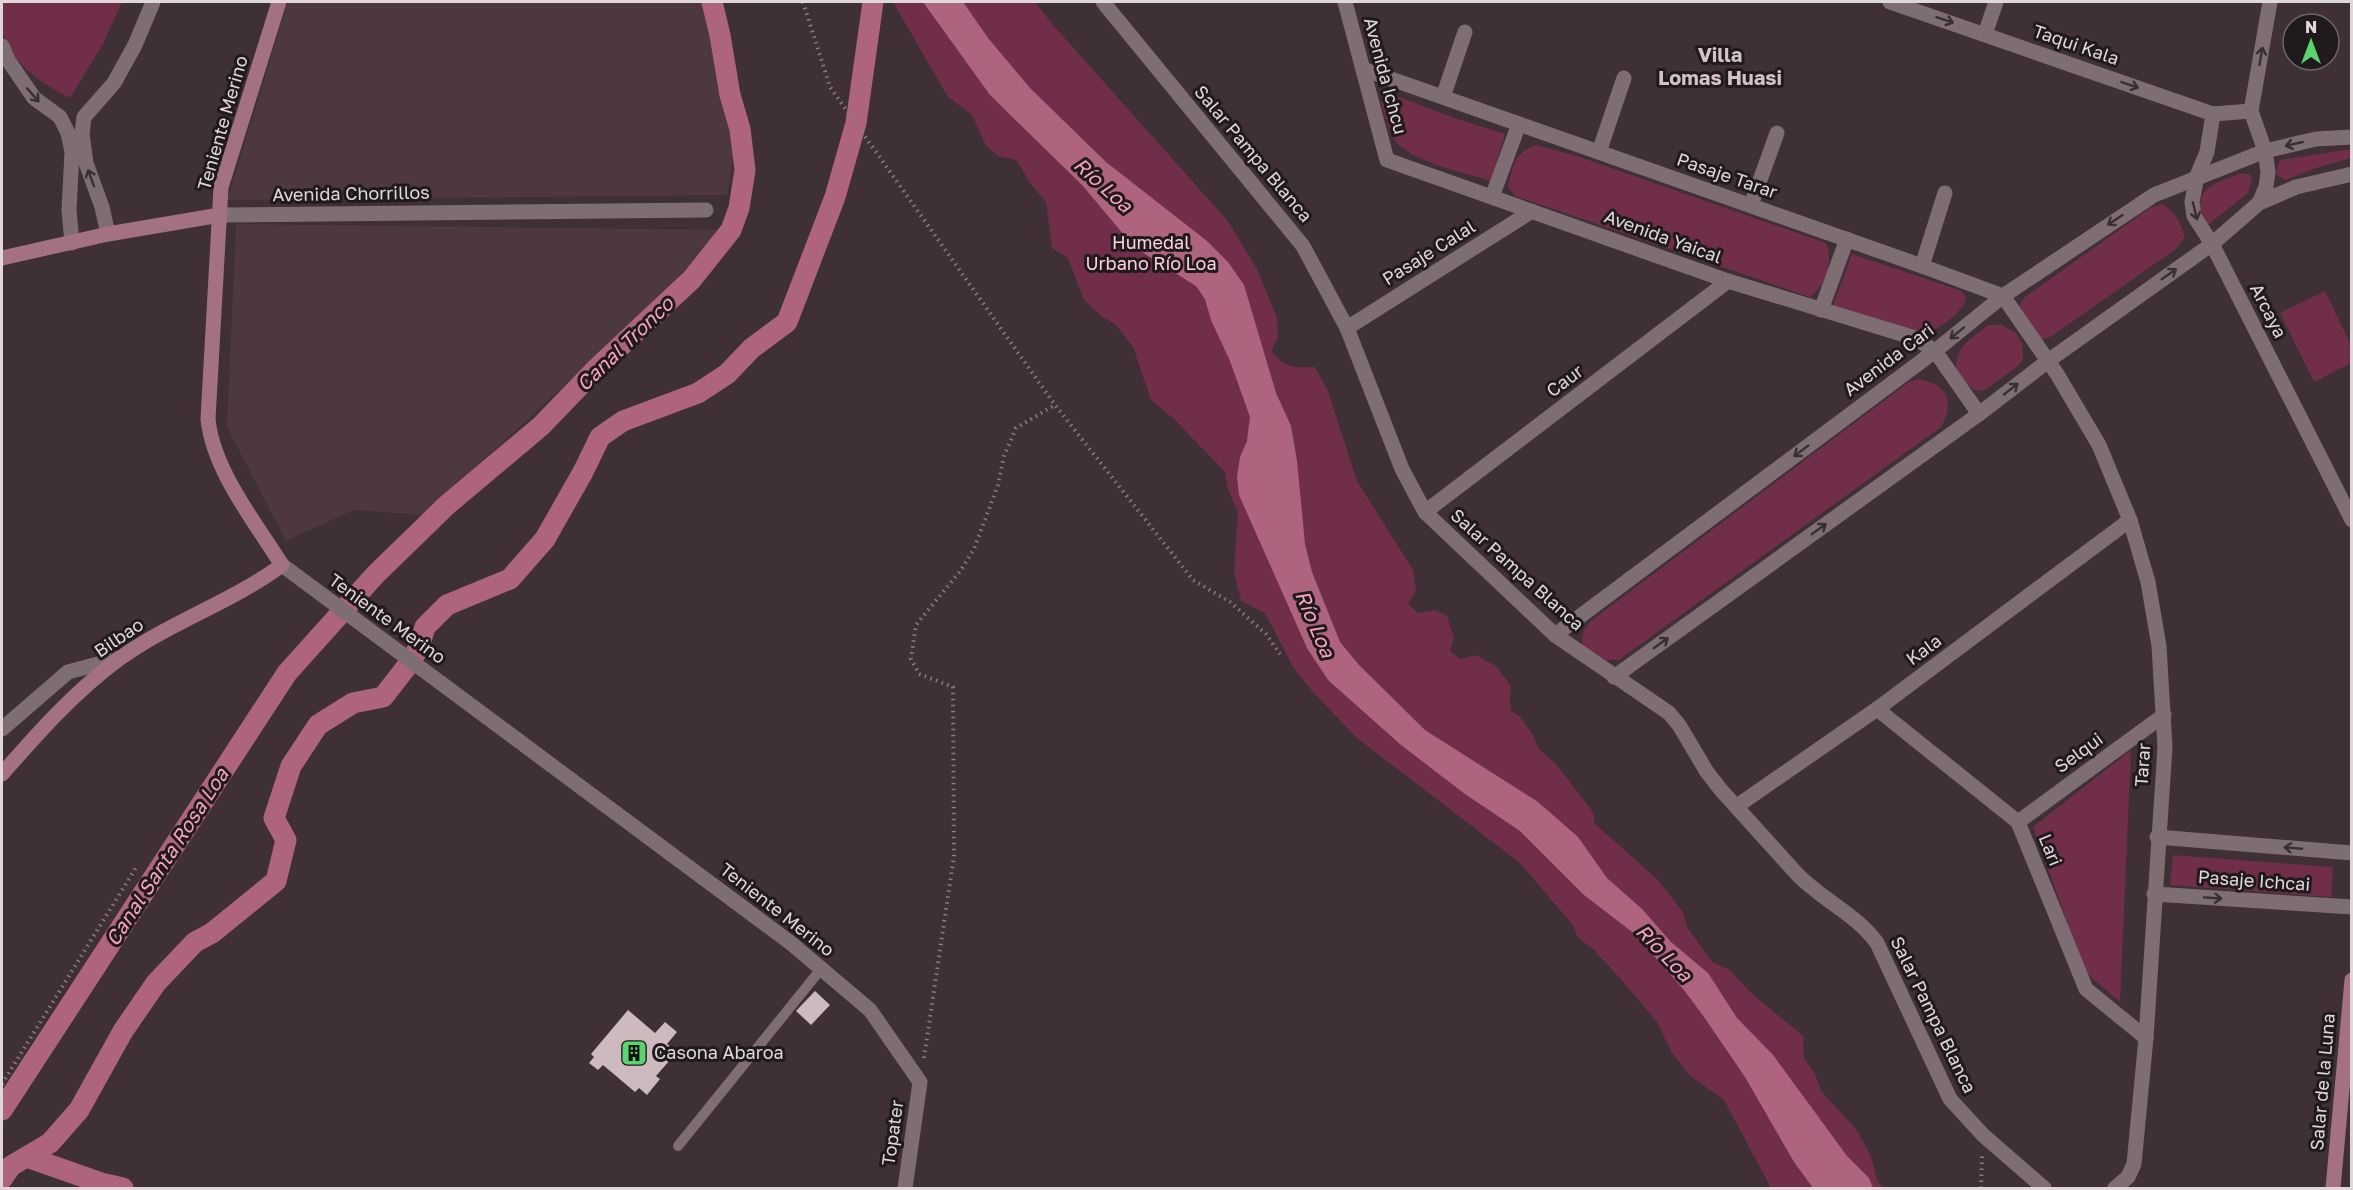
<svg xmlns="http://www.w3.org/2000/svg" width="2353" height="1190" font-family="'Golos Text',sans-serif">
  <rect width="100%" height="100%" fill="#3e3035"/>
  <g fill="#4d383f">
    <polygon points="288,2 701,2 736,139 727,195 227,200"/>
    <polygon points="236,224 726,230 606,347 424,515 353,510 286,541 227,427"/>
  </g>
  <g fill="#712e4a">
    <path d="M2,2H122L103,44L70,98C42,84 10,63 2,30C0,21 2,10 2,2Z"/>
    <path d="M893,2H1035L1053,25L1227,220L1257,269L1277,318L1278,337L1271,351C1286,368 1292,368 1315,367L1328,391L1357,481L1413,570L1416,591L1408,604L1418,613L1435,610L1447,616L1454,638L1450,651L1460,659L1476,655L1496,666L1511,686L1510,700L1511,711L1520,717L1533,735L1538,748L1556,764L1593,812L1595,824L1657,879L1683,912L1687,927L1712,962L1730,970L1751,993L1803,1036L1804,1058L1815,1074L1822,1092L1856,1129L1871,1156L1877,1181L1884,1188H1771L1724,1100L1689,1075L1672,1053L1657,1022L1619,977L1593,949L1577,937L1573,925L1520,863L1357,738L1312,691L1293,667L1265,613L1241,601L1234,572L1238,512L1228,490L1225,472L1174,419L1151,400L1133,347L1116,325L1100,315L1084,300L1068,258L1052,248L1046,202L1031,184L1016,160L998,156L985,144L972,115L948,97Z"/>
    <path d="M1388,95C1404,97 1418,105 1433,110C1456,119 1481,127 1505,134L1491,181C1466,173 1409,162 1394,139C1388,129 1385,115 1381,104L1382,98Z"/>
    <path d="M1536,145L1577,156L1826,243C1834,261 1826,286 1810,297L1515,196L1508,187C1513,166 1514,153 1536,145Z"/>
    <polygon points="2351,149 2351,158 2316,168 2286,180 2278,176 2276,171 2280,160"/>
    <path d="M2239,174H2249L2252,179L2248,193L2209,224H2203C2193,188 2210,185 2239,174Z"/>
    <path d="M2162,204C2176,213 2180,221 2185,237L2176,249L2052,336L2042,340L2019,306L2025,297L2150,208Z"/>
    <path d="M1852,254L1959,290L1966,297C1966,311 1934,333 1921,335L1833,305Z"/>
    <polygon points="2325,291 2351,345 2351,363 2314,382 2280,313"/>
    <path d="M1988,325H2002L2016,333L2022,343L2023,359L2017,367L1983,391L1974,390L1956,373C1956,345 1967,342 1988,325Z"/>
    <path d="M1918,379C1948,385 1955,401 1941,427L1619,660H1601L1584,650C1577,627 1592,621 1608,608L1909,382Z"/>
    <polygon points="2131,750 2120,1002 2085,972 2033,827"/>
    <polygon points="2173,855 2333,867 2331,897 2170,885"/>
  </g>
  <polygon fill="#ae647f" points="923,2 963,2 988,38 1030,88 1106,162 1207,241 1228,262 1244,285 1276,393 1291,426 1297,461 1305,544 1312,572 1340,642 1359,665 1425,730 1538,802 1578,837 1607,878 1642,909 1671,942 1708,973 1737,1018 1773,1055 1847,1156 1869,1178 1873,1188 1813,1188 1794,1162 1745,1077 1704,1017 1684,990 1636,935 1584,895 1520,831 1465,794 1401,745 1328,680 1307,648 1239,495 1237,477 1240,457 1247,441 1250,417 1230,361 1211,320 1205,299 1196,286 1134,247 1083,186 990,95"/>
  <g fill="none" stroke-linecap="round" stroke-linejoin="round">
    <g stroke="#ae647f" stroke-width="21">
      <polyline points="2,1110 287,673 375,575 447,505 541,426 594,371 692,279 731,230 739,208 745,170 740,129 730,95 720,35 712,2"/>
      <polyline points="27,1157 101,1183 123,1188"/>
      <polyline points="2,1179 11,1166 50,1143 79,1110 123,1031 156,983 195,942 212,933 276,881 286,840 274,818 291,766 318,725 353,703 383,697 411,661 419,647 425,627 447,605 510,579 545,539 583,472 600,437 623,421 698,393 727,374 752,348 787,322 835,197 856,123 873,2"/>
    </g>
  </g>
  <g fill="#ccbabf">
    <polygon points="815,991 830,1005 811,1025 796,1011"/>
    <polygon points="628,1010 655,1033 665,1022 677,1032 667,1044 677,1052 656,1076 660,1079 647,1095 639,1088 635,1092 603,1065 598,1070 589,1063 594,1057 591,1054"/>
  </g>
  <g fill="none" stroke-linecap="round" stroke-linejoin="round">
    <g stroke="#897d82" stroke-width="4" stroke-dasharray="1.5 4.5" stroke-linecap="butt">
      <polyline points="803,2 830,87 1055,405 1193,580 1230,602 1266,634 1280,654"/>
      <polyline points="924,1058 954,856 953,687 919,674 911,659 916,625 961,570 974,549 998,485 1004,456 1016,428 1055,405"/>
      <polyline points="2,1084 137,866"/>
      <polyline points="1981,1188 1982,1156"/>
    </g>
    <polyline stroke="#7e6e73" stroke-width="10" points="678,1146 821,969"/>
    <g stroke="#7e6e73" stroke-width="15">
      <path d="M1103,2L1303,246L1347,328L1402,469L1425,512L1555,635L1669,713L1679,725L1707,772L1721,790L1797,874C1822,900 1856,914 1877,943L1950,1099L1983,1135L2044,1188"/>
      <polyline points="1345,2 1387,160 1728,281 1915,338 1935,351 1979,414"/>
      <polyline points="1890,2 2213,114 2251,111"/>
      <polyline points="1985,34 1996,2"/>
      <polyline points="2,46 8,60 34,98 60,117 68,133 72,152 69,210 72,243"/>
      <polyline points="1363,69 1922,266 2003,296 2057,374 2099,445 2130,520 2148,582 2159,646 2165,747 2146,1038 2134,1164 2128,1177 2115,1188"/>
      <polyline points="1443,97 1465,32"/>
      <polyline points="2213,114 2207,152 2197,176 2192,202 2194,216 2212,244 2352,520"/>
      <polyline points="1599,152 1624,78"/>
      <polyline points="1492,197 1519,124"/>
      <polyline points="2259,203 2266,187 2268,172 2265,151 2251,111 2270,2"/>
      <polyline points="1751,205 1777,133"/>
      <polyline points="220,215 706,210"/>
      <polyline points="108,234 102,207 86,163 82,134 84,117 114,83 135,45 153,2"/>
      <polyline points="1922,266 1945,193"/>
      <polyline points="1821,310 1847,239"/>
      <polyline points="1347,328 1532,211"/>
      <polyline points="1425,512 1728,281"/>
      <polyline points="282,565 792,944 870,1010 920,1082 905,1188"/>
      <polyline points="1555,635 1935,351 2003,296 2154,195 2265,151 2316,139 2352,137"/>
      <polyline points="1614,677 1979,414 2048,361 2212,244 2259,203 2296,187 2352,174"/>
      <polyline points="1877,709 2018,822 2086,989 2146,1038"/>
      <polyline points="2,729 68,672 120,658"/>
      <polyline points="1737,806 1877,709 2130,520"/>
      <polyline points="2018,822 2164,715"/>
      <polyline points="2157,837 2352,853"/>
      <polyline points="2154,894 2352,907"/>
    </g>
    <g stroke="#a47184" stroke-width="15">
      <polyline points="2,258 108,234 220,215"/>
      <path d="M2,774C38,733 74,692 119,659C170,622 232,602 282,565C255,522 213,470 208,419L221,187L279,2"/>
      <polyline points="2333,1188 2352,980"/>
    </g>
  </g>
  <defs><path id="oneway-shaft" d="M-6 0H5M1.5-3L5.5 0L1.5 3" fill="none" stroke-width="1.6" stroke-linecap="round" stroke-linejoin="round" transform="scale(1.5)"/></defs>
  <g stroke="#382f32">
    <use href="#oneway-shaft" transform="translate(1945 20) rotate(19)"/>
    <use href="#oneway-shaft" transform="translate(2261 56) rotate(-80)"/>
    <use href="#oneway-shaft" transform="translate(2130 85) rotate(19)"/>
    <use href="#oneway-shaft" transform="translate(33 95) rotate(49)"/>
    <use href="#oneway-shaft" transform="translate(2294 144) rotate(167)"/>
    <use href="#oneway-shaft" transform="translate(91 178) rotate(-110)"/>
    <use href="#oneway-shaft" transform="translate(2195 211) rotate(76)"/>
    <use href="#oneway-shaft" transform="translate(2115 220) rotate(146)"/>
    <use href="#oneway-shaft" transform="translate(2169 274) rotate(-35)"/>
    <use href="#oneway-shaft" transform="translate(1957 333) rotate(141)"/>
    <use href="#oneway-shaft" transform="translate(2011 389) rotate(-38)"/>
    <use href="#oneway-shaft" transform="translate(1801 451) rotate(143)"/>
    <use href="#oneway-shaft" transform="translate(1819 529) rotate(-36)"/>
    <use href="#oneway-shaft" transform="translate(1661 643) rotate(-36)"/>
    <use href="#oneway-shaft" transform="translate(2293 848) rotate(-175)"/>
    <use href="#oneway-shaft" transform="translate(2213 898) rotate(4)"/>
  </g>
  <defs>
    <g id="building-square" transform="scale(1.35)"><rect x="-9" y="-9" width="18" height="18" rx="4" fill="#59d56f" stroke="#211a1c"/><path d="M-4-6H4V6H1V3H-1V6H-4ZM-2.5-4.3h1.7v1.8h-1.7ZM.8-4.3h1.7v1.8H.8ZM-2.5-1h1.7V.8h-1.7ZM.8-1h1.7V.8H.8Z" fill="#111"/></g>
  </defs>
  <g fill-rule="evenodd">
    <use href="#building-square" x="634" y="1053"/>
  </g>
  <g text-anchor="middle" stroke-width="6" stroke-linejoin="round" paint-order="stroke">
    <g font-size="18" fill="#e0d7da" stroke="#211a1c">
      <text transform="translate(2076 45) rotate(19)" y="6">Taqui Kala</text>
      <text transform="translate(1385 76) rotate(75)" y="6">Avenida Ichcu</text>
      <text transform="translate(223 123) rotate(-74)" y="6">Teniente Merino</text>
      <text transform="translate(1253 154) rotate(50)" y="6">Salar Pampa Blanca</text>
      <text transform="translate(1727 176) rotate(19)" y="6">Pasaje Tarar</text>
      <text transform="translate(351 194) rotate(-1)" y="6">Avenida Chorrillos</text>
      <text transform="translate(1663 237) rotate(20)" y="6">Avenida Yaical</text>
      <text transform="translate(1429 253) rotate(-32)" y="6">Pasaje Calal</text>
      <text transform="translate(2268 311) rotate(63)" y="6">Arcaya</text>
      <text transform="translate(1889 360) rotate(-37)" y="6">Avenida Cari</text>
      <text transform="translate(1565 381) rotate(-37)" y="6">Caur</text>
      <text transform="translate(1517 570) rotate(42)" y="6">Salar Pampa Blanca</text>
      <text transform="translate(387 619) rotate(36)" y="6">Teniente Merino</text>
      <text transform="translate(119 638) rotate(-34)" y="6">Bilbao</text>
      <text transform="translate(1924 650) rotate(-36)" y="6">Kala</text>
      <text transform="translate(2079 753) rotate(-36)" y="6">Selqui</text>
      <text transform="translate(2143 765) rotate(-86)" y="6">Tarar</text>
      <text transform="translate(2050 850) rotate(68)" y="6">Lari</text>
      <text transform="translate(2254 881) rotate(4)" y="6">Pasaje Ichcai</text>
      <text transform="translate(777 910) rotate(38)" y="6">Teniente Merino</text>
      <text transform="translate(1933 1015) rotate(64)" y="6">Salar Pampa Blanca</text>
      <text transform="translate(2323 1082) rotate(-85)" y="6">Salar de la Luna</text>
      <text transform="translate(893 1133) rotate(-82)" y="6">Topater</text>
    </g>
    <g font-size="18" fill="#fdd2e0" stroke="#211a1c">
      <text x="1151" y="249">Humedal<tspan x="1151" dy="21">Urbano Río Loa</tspan></text>
    </g>
    <g font-size="18" fill="#e0d7da" stroke="#211a1c" text-anchor="start">
      <text x="654" y="1059">Casona Abaroa</text>
    </g>
    <g font-size="20" font-weight="bold" fill="#d4c2c7" stroke="#211a1c">
      <text x="1720" y="62">Villa<tspan x="1720" dy="23">Lomas Huasi</tspan></text>
    </g>
    <g font-size="20" font-style="italic" fill="#f7a4c1" stroke="#211a1c">
      <text transform="translate(1103 185) rotate(42)" y="7">Río Loa</text>
      <text transform="translate(625 344) rotate(-44)" y="7">Canal Tronco</text>
      <text transform="translate(1315 624) rotate(67)" y="7">Río Loa</text>
      <text transform="translate(167 857) rotate(-57)" y="7">Canal Santa Rosa Loa</text>
      <text transform="translate(1664 953) rotate(46)" y="7">Río Loa</text>
    </g>
  </g>
  <rect width="2353" height="1190" fill="none" stroke="#e0d7da" stroke-width="6"/>
  <g transform="translate(2311 42)"><circle r="28" fill="#211a1c" stroke="#6d6668" stroke-width="1.5"/>
  <path d="M0-4.5L10 22L0 15L-10 22Z" fill="#59d56f"/>
  <text y="-9" font-size="16" font-weight="bold" text-anchor="middle" fill="#e0d7da">N</text>
  </g>
</svg>
